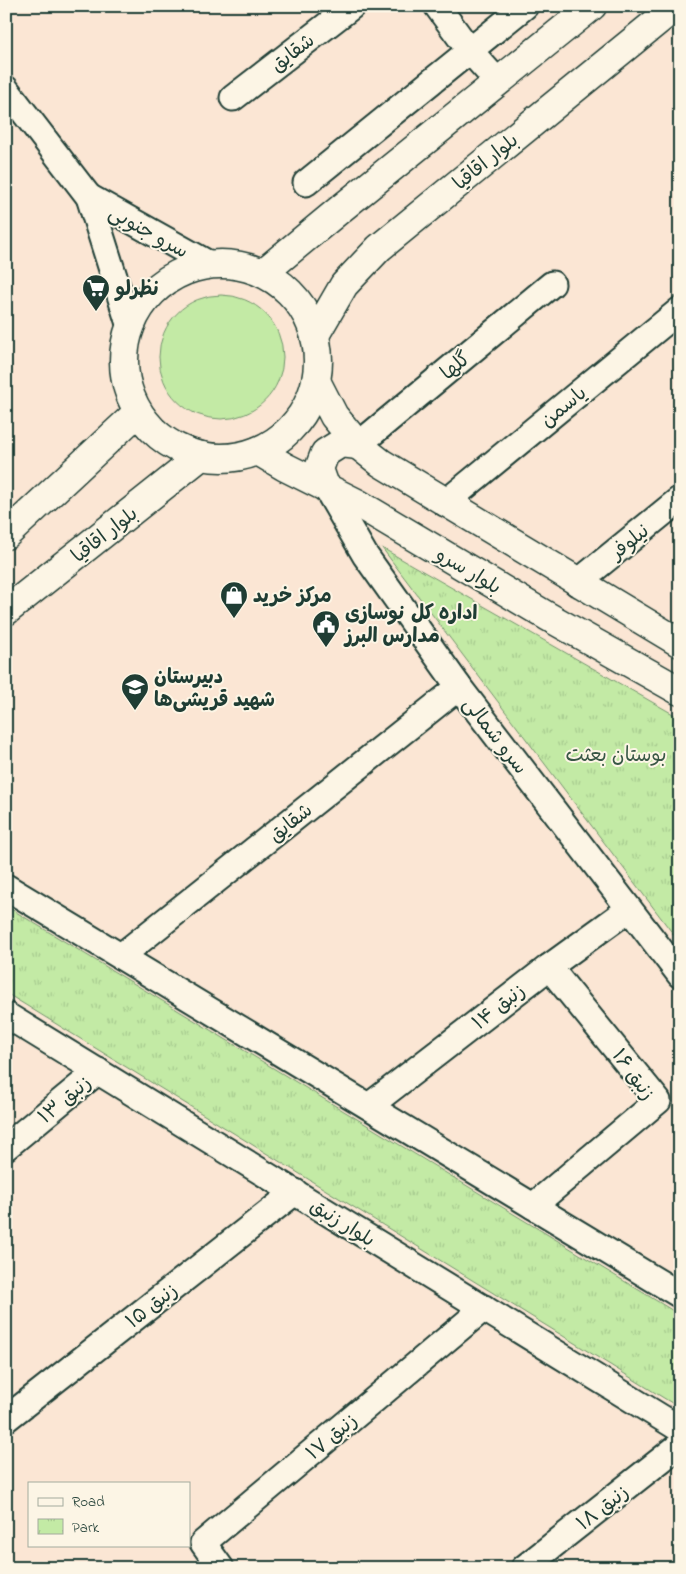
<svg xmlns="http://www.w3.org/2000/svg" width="686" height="1574" font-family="'Indie Flower','Playpen Sans Arabic',sans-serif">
  <defs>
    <pattern id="park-tufts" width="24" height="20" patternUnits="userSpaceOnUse" patternTransform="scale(1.25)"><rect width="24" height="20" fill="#c3eaa5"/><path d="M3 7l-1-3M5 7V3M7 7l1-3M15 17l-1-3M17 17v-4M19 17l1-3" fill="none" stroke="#a7ca8f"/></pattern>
  </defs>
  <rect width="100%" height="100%" fill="#fbe6d4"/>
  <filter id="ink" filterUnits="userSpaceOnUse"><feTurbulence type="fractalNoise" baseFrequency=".02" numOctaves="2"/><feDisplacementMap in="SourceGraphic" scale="10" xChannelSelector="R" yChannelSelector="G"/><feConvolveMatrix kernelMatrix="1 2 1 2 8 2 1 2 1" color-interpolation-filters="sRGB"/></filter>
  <g filter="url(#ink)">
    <circle fill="#c3eaa5" stroke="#71946c" cx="221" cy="357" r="62"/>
    <g fill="url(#park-tufts)" stroke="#71946c">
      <polygon points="382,548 680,718 680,943"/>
      <polygon points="6,906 680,1315 680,1408 6,993"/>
    </g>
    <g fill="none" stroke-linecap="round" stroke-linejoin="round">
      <g stroke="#1f3d34" stroke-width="29">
        <g id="minor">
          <polyline points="437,6 470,51 498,82"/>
          <polyline points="6,89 89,197 130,327"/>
          <polyline points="233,98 352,6"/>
          <polyline points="306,183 525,6"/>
          <polyline points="89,197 209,264"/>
          <polyline points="358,445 552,284"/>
          <polyline points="325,486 365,555 459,687 680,975"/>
          <polyline points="445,503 680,310"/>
          <polyline points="577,583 680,499"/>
          <polyline points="6,887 680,1295"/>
          <polyline points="121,956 459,687"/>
          <polyline points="6,1015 680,1429"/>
          <polyline points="369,1106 549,967 629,909"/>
          <polyline points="6,1147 98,1071"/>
          <polyline points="533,1206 658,1101 549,967"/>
          <polyline points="6,1419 295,1192"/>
          <polyline points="221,1568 203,1543 484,1308"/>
          <polyline points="524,1568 680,1445"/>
        </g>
      </g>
      <g stroke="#1f3d34" stroke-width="31">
        <g id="major">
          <circle cx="221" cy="361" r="97"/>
          <polyline points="263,273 338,211 592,6"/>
          <polyline points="315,335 344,285 379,248 676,6"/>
          <polyline points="316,381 334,416 358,445 381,463 680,643"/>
          <polyline points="258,451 285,467 357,503 547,616 680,691"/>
          <polyline points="325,486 319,469 325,453 341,443 358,445"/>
          <polyline points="6,535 138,412"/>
          <polyline points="6,611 201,456"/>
        </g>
      </g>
      <use href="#minor" stroke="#fcf5e5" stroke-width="25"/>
      <use href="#major" stroke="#fcf5e5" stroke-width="28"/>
    </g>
  </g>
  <defs>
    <g id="supermarket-pin" transform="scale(1.4375)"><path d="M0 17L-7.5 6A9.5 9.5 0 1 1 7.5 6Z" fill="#1f3d34" stroke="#fcf5e5"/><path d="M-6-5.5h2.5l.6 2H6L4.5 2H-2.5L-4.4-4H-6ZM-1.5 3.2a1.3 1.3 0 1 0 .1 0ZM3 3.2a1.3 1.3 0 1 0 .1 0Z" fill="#fff"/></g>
    <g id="shop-pin" transform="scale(1.4375)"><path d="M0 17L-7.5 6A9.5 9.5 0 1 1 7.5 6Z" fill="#1f3d34" stroke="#fcf5e5"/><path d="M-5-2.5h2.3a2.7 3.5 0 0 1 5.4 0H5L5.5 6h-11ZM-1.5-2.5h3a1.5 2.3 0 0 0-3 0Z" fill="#fff"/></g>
    <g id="civic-pin" transform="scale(1.4375)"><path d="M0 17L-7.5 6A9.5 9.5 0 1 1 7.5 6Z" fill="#1f3d34" stroke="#fcf5e5"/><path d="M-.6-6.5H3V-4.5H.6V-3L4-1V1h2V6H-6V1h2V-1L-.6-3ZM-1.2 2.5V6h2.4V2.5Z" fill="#fff"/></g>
    <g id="school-pin" transform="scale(1.4375)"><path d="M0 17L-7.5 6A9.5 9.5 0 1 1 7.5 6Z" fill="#1f3d34" stroke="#fcf5e5"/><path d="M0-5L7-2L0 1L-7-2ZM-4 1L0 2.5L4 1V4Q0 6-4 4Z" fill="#fff"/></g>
  </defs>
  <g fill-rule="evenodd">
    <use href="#supermarket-pin" x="96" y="288"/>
    <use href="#shop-pin" x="234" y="595"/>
    <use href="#civic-pin" x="326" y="624"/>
    <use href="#school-pin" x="135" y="687"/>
  </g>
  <g text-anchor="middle" stroke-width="4" stroke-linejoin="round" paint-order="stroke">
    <g font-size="20" fill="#1f3d34" stroke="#fcf5e5">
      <text transform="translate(292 52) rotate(-38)" y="7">شقایق</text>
      <text transform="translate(485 161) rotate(-39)" y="7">بلوار اقاقیا</text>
      <text transform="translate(149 231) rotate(29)" y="7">سرو جنوبی</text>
      <text transform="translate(455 365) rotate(-40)" y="7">گلها</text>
      <text transform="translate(563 406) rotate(-39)" y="7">یاسمن</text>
      <text transform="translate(104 534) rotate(-38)" y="7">بلوار اقاقیا</text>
      <text transform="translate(629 541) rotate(-39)" y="7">نیلوفر</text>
      <text transform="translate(469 570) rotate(31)" y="7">بلوار سرو</text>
      <text transform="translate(496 735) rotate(52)" y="7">سرو شمالی</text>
      <text transform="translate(290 822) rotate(-39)" y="7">شقایق</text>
      <text transform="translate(498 1006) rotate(-38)" y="7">زنبق ۱۴</text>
      <text transform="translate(634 1074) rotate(54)" y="7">زنبق ۱۶</text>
      <text transform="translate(64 1099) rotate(-40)" y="7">زنبق ۱۳</text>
      <text transform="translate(343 1222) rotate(32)" y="7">بلوار زنبق</text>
      <text transform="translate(151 1305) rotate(-38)" y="7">زنبق ۱۵</text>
      <text transform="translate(331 1436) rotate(-40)" y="7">زنبق ۱۷</text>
      <text transform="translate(602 1507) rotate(-38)" y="7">زنبق ۱۸</text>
    </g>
    <g font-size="20" font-weight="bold" fill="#1f3d34" stroke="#fcf5e5" text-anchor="start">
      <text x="115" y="295">نظرلو</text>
      <text x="253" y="602">مرکز خرید</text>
      <text x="345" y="619">اداره کل نوسازی<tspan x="345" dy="23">مدارس البرز</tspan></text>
      <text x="154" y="683">دبیرستان<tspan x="154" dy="23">شهید قریشی‌ها</tspan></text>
    </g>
    <g font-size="20" fill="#385745" stroke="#fcf5e5">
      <text x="616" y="761">بوستان بعثت</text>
    </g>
  </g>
  <rect width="686" height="1574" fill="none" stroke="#fcf5e5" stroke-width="25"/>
  <rect x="12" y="12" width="661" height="1549" fill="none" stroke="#1f3d34" stroke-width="2" filter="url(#ink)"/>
  <rect x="28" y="1482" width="162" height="65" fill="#fcf5e5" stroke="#a4ab9e"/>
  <rect x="38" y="1498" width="25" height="8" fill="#fcf5e5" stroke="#a4ab9e"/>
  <text x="72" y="1506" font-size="15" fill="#1f3d34">Road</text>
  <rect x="38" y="1519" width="25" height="15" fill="url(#park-tufts)" stroke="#a4ab9e"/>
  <text x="72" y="1532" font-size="15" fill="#1f3d34">Park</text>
</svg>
